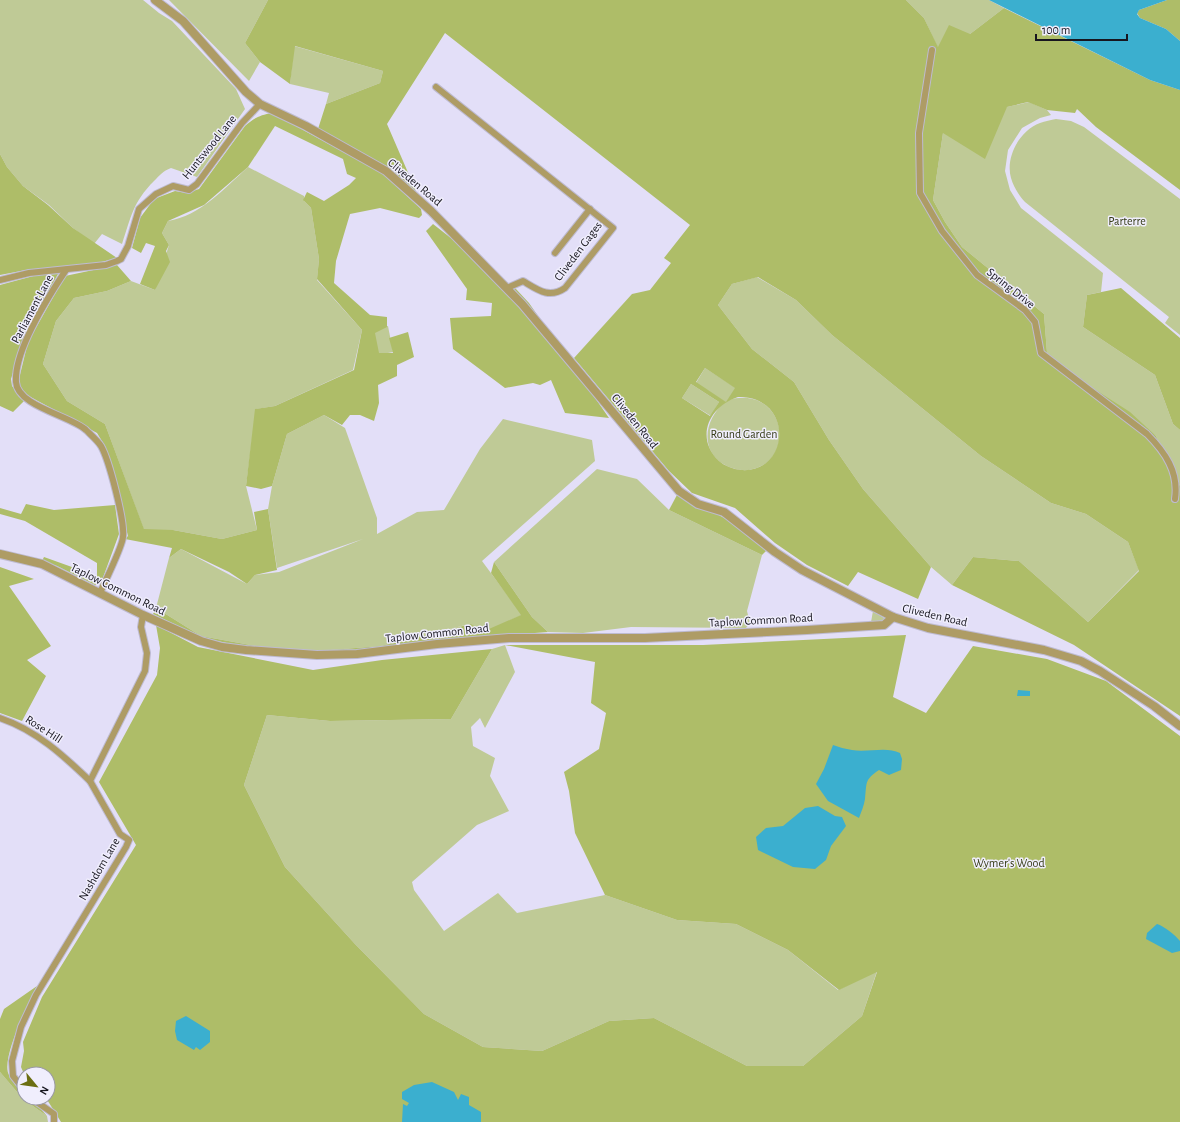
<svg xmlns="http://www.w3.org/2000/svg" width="1180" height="1122" font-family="'Alegreya Sans',sans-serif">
  <rect width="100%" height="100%" fill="#e3dff8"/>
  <g fill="#bfca96">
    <path d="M0,0H143L159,13L172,21L236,89L245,109L197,177L171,168C163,171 159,176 154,181C133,202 131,217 122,244L102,234L94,244L73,228L49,205L23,186L7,167L0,154Z"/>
    <polygon points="169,0 268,0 245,43 260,62 249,81"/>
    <polygon points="906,0 989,0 1004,8 970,34 938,48 924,18"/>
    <polygon points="294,46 383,71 380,83 326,104 329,93 290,84"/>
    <polygon points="1029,102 1047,110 1051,115 1040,118 1022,128 1008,150 1005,171 1010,190 1021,208 1103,273 1101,292 1087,295 1083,327 1155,375 1173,424 1180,430 1180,486 1156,436 1077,378 1047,353 1044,314 962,247 945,222 933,200 943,133 1007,107"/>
    <path d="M1056,119L1071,121L1084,127L1180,199V335L1165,323L1169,317L1025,202C1019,195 1014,188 1011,178C1005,157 1020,130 1040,123C1045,121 1051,120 1056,119Z"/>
    <path d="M248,167L304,196V201L311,208L319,259L317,280L362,330L353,370L275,406L256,409L246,486L257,530L222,539L173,530H144L105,424L67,401L43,364L56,321L74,298L107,291L131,281L155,290L169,245L162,233L168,221C200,216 225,188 248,167Z"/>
    <polygon points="757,277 796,300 832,335 981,456 1051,503 1086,514 1128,542 1139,570 1088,622 1019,561 973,557 952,585 931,567 863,489 829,440 794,382 752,349 718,305 732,284"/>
    <polygon points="388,326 393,352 378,355 373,328"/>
    <path d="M705,368L736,388L728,400C785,384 799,462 749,470C739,471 729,468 720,462C699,445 707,417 725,402L696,383Z"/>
    <polygon points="691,384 719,402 711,416 682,398"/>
    <polygon points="324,415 345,428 377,518 377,534 417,512 444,510 480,449 503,419 592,440 595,461 482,561 522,615 482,633 470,624 381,646 305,652 256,646 201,636 156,608 169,558 181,549 247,584 255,575 279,572 363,539 277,568 268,509 272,486 287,434"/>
    <polygon points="597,469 637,479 669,510 762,555 747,611 750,623 746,628 631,627 583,633 548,632 532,617 494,562"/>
    <polygon points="873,611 884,618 883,622 871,622"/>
    <polygon points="505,645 515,672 485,728 480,718 471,727 473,746 495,758 490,776 509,811 477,825 412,882 414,890 444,931 498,893 517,913 605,895 677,920 736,924 788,950 838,990 877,971 862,1016 803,1066 747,1066 654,1018 609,1021 542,1051 483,1047 424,1014 355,944 285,867 244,785 267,715 330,721 451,719 492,649"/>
    <polygon points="0,1072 23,1099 47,1116 48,1122 0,1122"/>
  </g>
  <g fill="#aebd68" fill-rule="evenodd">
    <path d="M268,0H906L924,18L938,47L949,25L970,34L1004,8L1150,80L1180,90V190L1096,127L1077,109L1075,113L1047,110L1028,102L1007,107L985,159L943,133L933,200L945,222L962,247L1044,314L1047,353L1077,378L1130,412L1156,436L1180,486V716L1074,645L952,585L973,557L1019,561L1088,622L1139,571L1128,542L1086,514L1051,503L981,456L832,335L796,300L758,277L732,284L718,305L752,349L794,382L829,440L863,489L931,567L918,599L858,572L848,586L807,565L775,543L735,508L692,493L669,471L574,358L632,294L650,290L671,263L664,258L690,225L445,33L387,124L416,191L386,166L318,129L326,104L380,83L383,71L295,46L290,84L260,62L245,43ZM705,368L735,388L726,402L696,382ZM691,384L719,402L710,416L682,398ZM738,397C795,396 790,474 741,470C733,469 725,466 719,461C694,437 710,406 738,397Z"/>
    <polygon points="1167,0 1180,0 1180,41 1166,29 1140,18 1137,13 1139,10"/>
    <path d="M272,113L382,173L421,209L422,215L419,218L380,208L350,214L336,261L334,283L370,315L387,317V327L375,333L379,353H393L389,338L408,332L414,357L397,365V376L378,385L379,403L374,421L360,415H350L342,425L324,415L287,434L272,486L261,489L246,486L255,409L275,406L354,370L362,330L317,279L319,259L311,208L303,200L307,192L324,201L349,185L356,178L347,174L343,159L275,126L248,167L204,205L168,221L162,233L169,245L166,251L170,262L155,290L140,284L155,246L146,243L141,253L132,248L140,218L154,199L175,191L187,193L199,189L245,126C254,118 260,115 272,113Z"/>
    <polygon points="0,154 7,167 23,186 48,205 73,228 117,258 90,265 26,270 0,275"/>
    <polygon points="433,224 516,289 529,303 609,418 565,413 551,380 540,385 533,383 505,388 453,349 450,318 491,316 492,303 466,300 467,289 426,231"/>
    <polygon points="117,265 131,281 107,291 74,298 56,321 43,364 67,401 105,424 144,529 173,530 222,539 257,530 254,512 268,509 277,570 255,575 247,584 229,572 181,549 169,558 172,548 125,539 128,536 105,446 97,433 25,394 18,383 28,342 65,276"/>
    <polygon points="58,274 26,332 11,379 12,386 24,401 13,412 0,406 0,285 37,275"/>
    <polygon points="1121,288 1180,338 1180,430 1173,424 1155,375 1083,327 1087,295"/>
    <polygon points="678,493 728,520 766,551 762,555 669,510"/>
    <polygon points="26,504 54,510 115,505 119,534 101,583 95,585 57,566 42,561 44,557 97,576 97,563 25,521 0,514 0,508 21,514"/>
    <polygon points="494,562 532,617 548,632 424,641 346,652 309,653 236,645 203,638 153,614 156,608 201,636 256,646 305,652 381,646 471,624 482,632 521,615 491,573"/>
    <polygon points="0,567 34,579 9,586 51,646 27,660 46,676 22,721 0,713"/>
    <polygon points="156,625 198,647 313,670 382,660 492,649 451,719 330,721 267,715 244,785 285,867 355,944 424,1014 483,1047 542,1051 609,1021 654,1018 747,1066 803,1066 862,1016 877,972 839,990 788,950 736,924 677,920 605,895 575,833 569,791 564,772 599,749 606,713 591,703 595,662 505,645 703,645 906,635 893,697 926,713 973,646 1047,659 1106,681 1180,736 1180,1122 61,1122 46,1098 48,1098 48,1074 24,1074 21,1067 24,1051 23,1042 42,997 136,845 99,782 157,675 160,648"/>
    <path d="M37,986C29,1002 0,1060 9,1075C12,1081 19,1086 24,1091V1098H31L47,1116L23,1099L0,1072V1019L4,1009Z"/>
  </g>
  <g fill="#3bafcf">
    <polygon points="989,0 1167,0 1139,10 1137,14 1140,18 1166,29 1180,41 1180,90 1150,80"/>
    <polygon points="1018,690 1030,691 1030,696 1017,696"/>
    <path d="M833,745C839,747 845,749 852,750C867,753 886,746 900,753L902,759L901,770L889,775L879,770C864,780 867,783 865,799C864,806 861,812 859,818L828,801L816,784L824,769Z"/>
    <polygon points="818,806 835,816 842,817 846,826 831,846 826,860 815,869 793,867 758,850 756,837 766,828 783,826 805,808"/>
    <path d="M1157,924C1164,926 1175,935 1180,941V951L1172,953L1146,939L1147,933Z"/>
    <polygon points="186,1016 210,1031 210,1042 200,1050 196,1047 194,1050 177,1040 175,1031 176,1021"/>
    <polygon points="432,1082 454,1092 458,1100 461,1094 469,1097 469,1105 481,1112 481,1122 402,1122 403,1104 407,1106 409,1103 402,1099 402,1092 414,1085"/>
  </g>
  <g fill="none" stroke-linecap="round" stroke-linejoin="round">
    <g stroke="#bebbd1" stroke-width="8">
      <g id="minor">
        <path d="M932,50L919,133L920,193L942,231L977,275L1025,310L1035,322L1041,353L1147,434C1165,452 1179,472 1175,499"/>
        <path d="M436,87L613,228L565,288C549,299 538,290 523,281L507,288"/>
        <polyline points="555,253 590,209"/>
        <path d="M66,270C48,297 14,350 16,382C17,406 71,416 86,430C91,435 97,440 101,446C109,460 125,521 123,537C122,548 105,581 100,593"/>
        <polyline points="0,280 29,273 106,265 117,261 121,259 128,246 139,209 156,194 173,186 189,190 197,184 242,123 260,104"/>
        <path d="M0,718C36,730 64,756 90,781"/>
        <polyline points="24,1090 13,1076 12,1061 21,1027 36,995 126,847 129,840 120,834 90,781 145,671 147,653 141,627 143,615"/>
        <polyline points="31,1098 54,1114 54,1122"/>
      </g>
    </g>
    <g stroke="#bebbd1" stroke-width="10">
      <g id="tertiary">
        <polyline points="155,0 183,21 246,92 260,104 306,126 386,171 431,211 522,304 679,491 698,504 724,512 775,552 802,570 893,617 928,628 1044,650 1081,661 1100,671 1154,706 1180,726"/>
        <polyline points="0,554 42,564 143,615 201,641 222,647 246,650 317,655 357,654 437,644 509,638 645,638 807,630 884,625 893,617"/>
      </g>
    </g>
    <use href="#minor" stroke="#ae9c65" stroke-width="6"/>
    <use href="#tertiary" stroke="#ae9c65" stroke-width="8"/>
  </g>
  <g text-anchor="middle" stroke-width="3" stroke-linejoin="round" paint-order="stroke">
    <g font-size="12" fill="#17161f" stroke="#f0eefd">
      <text transform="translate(209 147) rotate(-51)" y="4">Huntswood Lane</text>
      <text transform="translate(415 182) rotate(40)" y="4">Cliveden Road</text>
      <text transform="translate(578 251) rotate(-53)" y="4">Cliveden Gages</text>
      <text transform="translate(1011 288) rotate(38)" y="4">Spring Drive</text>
      <text transform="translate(32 309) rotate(-62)" y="4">Parliament Lane</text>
      <text transform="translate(635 421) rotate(51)" y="4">Cliveden Road</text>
      <text transform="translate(118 589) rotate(26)" y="4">Taplow Common Road</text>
      <text transform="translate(935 615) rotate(13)" y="4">Cliveden Road</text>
      <text transform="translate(761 620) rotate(-3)" y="4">Taplow Common Road</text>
      <text transform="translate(437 633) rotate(-6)" y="4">Taplow Common Road</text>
      <text transform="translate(44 729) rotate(33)" y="4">Rose Hill</text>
      <text transform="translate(99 869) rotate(-60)" y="4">Nashdom Lane</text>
    </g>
    <g font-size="12" fill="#353b17" stroke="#f0eefd">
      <text x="1127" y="225">Parterre</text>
      <text x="744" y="438">Round Garden</text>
      <text x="1009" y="867">Wymer's Wood</text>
    </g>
  </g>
  <g transform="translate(36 1086) rotate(119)"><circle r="19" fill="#f0eefd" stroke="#9998a4"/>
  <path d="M0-3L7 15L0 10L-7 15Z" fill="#6b6e12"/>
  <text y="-6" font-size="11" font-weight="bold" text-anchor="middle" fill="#17161f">N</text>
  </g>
  <path d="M1036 34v6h91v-6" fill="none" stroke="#17161f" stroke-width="2"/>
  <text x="1042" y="34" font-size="12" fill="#17161f" stroke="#f0eefd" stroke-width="3" paint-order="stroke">100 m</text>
</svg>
